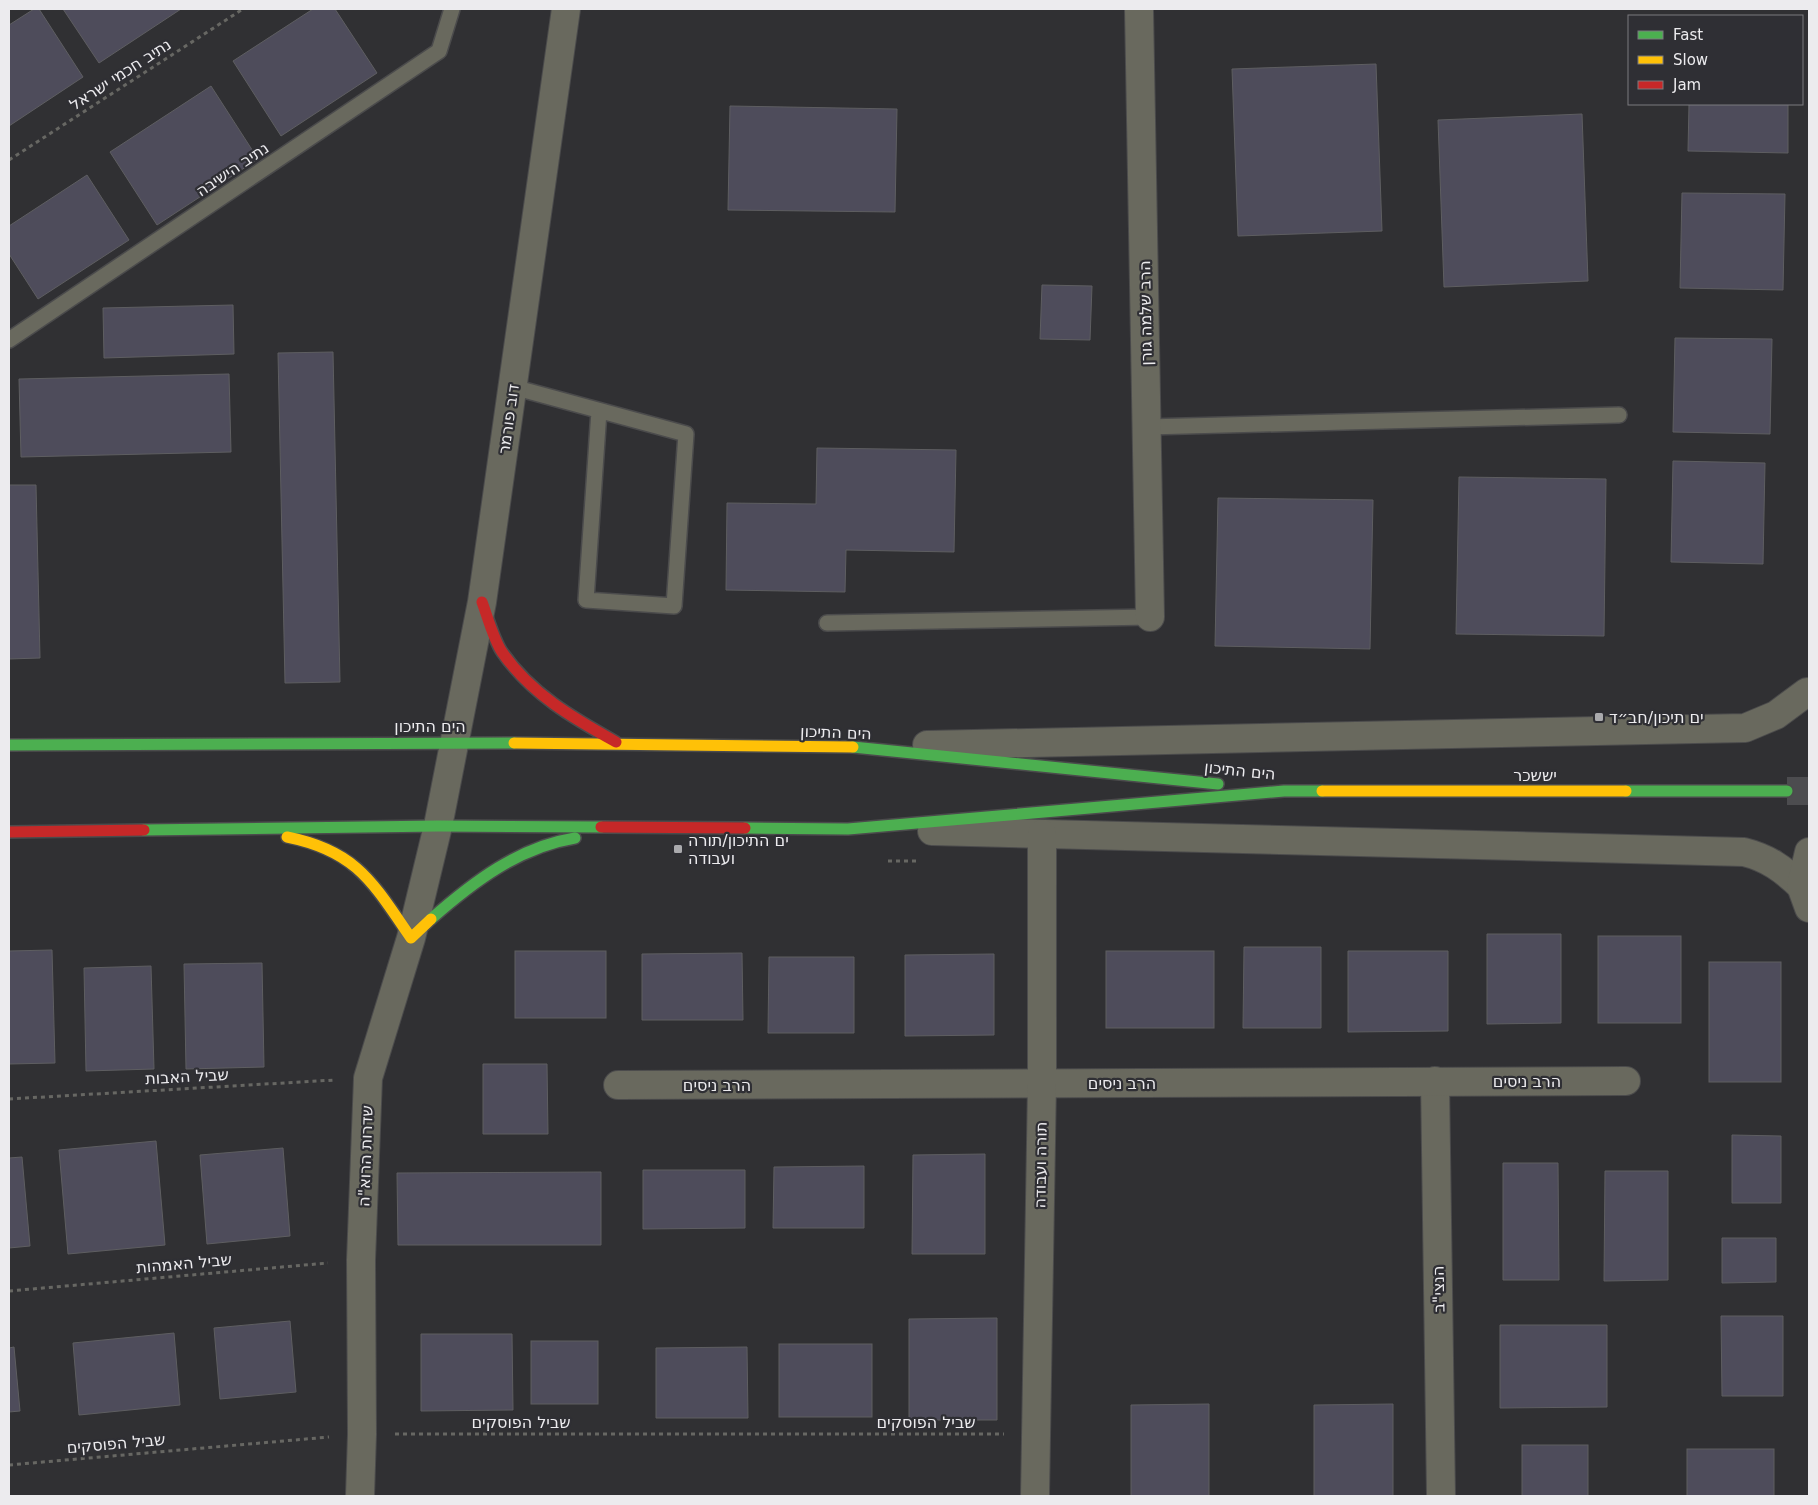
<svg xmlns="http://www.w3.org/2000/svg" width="1818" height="1505" font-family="'DejaVu Sans',Heebo,sans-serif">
  <rect width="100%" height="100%" fill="#303033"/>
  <g fill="#4e4c5b" stroke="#5e5e61">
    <polygon points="34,9 39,9 83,77 9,126 9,25"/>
    <polygon points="63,9 181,9 99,63"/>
    <polygon points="313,9 335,9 377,73 281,136 233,61"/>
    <polygon points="1376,64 1382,231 1238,236 1232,69"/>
    <polygon points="211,86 258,159 157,225 110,152"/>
    <polygon points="1689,104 1788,104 1788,153 1688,151"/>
    <polygon points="730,106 897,109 895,212 728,210"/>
    <polygon points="1582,114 1588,281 1444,287 1438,120"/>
    <polygon points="87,175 129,240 38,299 9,254 9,226"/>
    <polygon points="1682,193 1785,194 1783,290 1680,288"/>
    <polygon points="1042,285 1092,286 1090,340 1040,339"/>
    <polygon points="233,305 234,354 104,358 103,308"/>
    <polygon points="1675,338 1772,339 1770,434 1673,432"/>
    <polygon points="333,352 340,682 285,683 278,353"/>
    <polygon points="229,374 231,452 21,457 19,379"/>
    <polygon points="817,448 956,450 954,552 846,550 845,592 726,590 727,503 816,504"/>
    <polygon points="1673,461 1765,463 1763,564 1671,562"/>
    <polygon points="1459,477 1606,479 1604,636 1456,634"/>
    <polygon points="9,485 36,485 40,658 9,659"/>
    <polygon points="1218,498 1373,500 1370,649 1215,646"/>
    <polygon points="1487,934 1561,934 1561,1023 1487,1024"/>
    <rect x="1598" y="936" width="83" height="87"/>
    <polygon points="1244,947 1321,947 1321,1028 1243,1028"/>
    <polygon points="52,950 55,1063 9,1064 9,951"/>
    <rect x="515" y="951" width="91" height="67"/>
    <rect x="1106" y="951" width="108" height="77"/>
    <polygon points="1348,951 1448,951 1448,1031 1348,1032"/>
    <polygon points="742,953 743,1020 642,1020 642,954"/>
    <polygon points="994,954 994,1035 905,1036 905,955"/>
    <polygon points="769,957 854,957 854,1033 768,1033"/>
    <rect x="1709" y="962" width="72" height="120"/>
    <polygon points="262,963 264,1067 186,1069 184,964"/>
    <polygon points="151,966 154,1069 86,1071 84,968"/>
    <polygon points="483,1064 547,1064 548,1134 483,1134"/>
    <polygon points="1732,1135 1781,1136 1781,1203 1732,1203"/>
    <polygon points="156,1141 165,1245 68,1254 59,1150"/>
    <polygon points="283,1148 290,1236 207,1244 200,1155"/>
    <polygon points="985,1154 985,1254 912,1254 913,1155"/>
    <polygon points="22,1157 30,1246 9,1248 9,1158"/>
    <polygon points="1503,1163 1558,1163 1559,1280 1503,1280"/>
    <polygon points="864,1166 864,1228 773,1228 774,1167"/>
    <polygon points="643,1170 745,1170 745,1228 643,1229"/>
    <polygon points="1605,1171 1668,1171 1668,1280 1604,1281"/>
    <polygon points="601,1172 601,1245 398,1245 397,1173"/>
    <polygon points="1722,1238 1776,1238 1776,1282 1722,1283"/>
    <polygon points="1721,1316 1783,1316 1783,1396 1722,1396"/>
    <polygon points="997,1318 997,1420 909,1420 909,1319"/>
    <polygon points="290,1321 296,1392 220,1399 214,1328"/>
    <polygon points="1500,1325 1607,1325 1607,1407 1500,1408"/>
    <polygon points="174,1333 180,1405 79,1415 73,1343"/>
    <polygon points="421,1334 512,1334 513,1410 421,1411"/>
    <rect x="531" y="1341" width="67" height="63"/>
    <rect x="779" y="1344" width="93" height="73"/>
    <polygon points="14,1347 20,1411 9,1412 9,1348"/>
    <polygon points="747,1347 748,1418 656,1418 656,1348"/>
    <polygon points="1209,1404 1209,1496 1131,1496 1131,1405"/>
    <polygon points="1393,1404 1393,1496 1314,1496 1314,1405"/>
    <rect x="1522" y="1445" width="66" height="51"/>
    <rect x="1687" y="1449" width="87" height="47"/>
  </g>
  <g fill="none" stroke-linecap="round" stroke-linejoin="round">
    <polyline stroke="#4c4c4f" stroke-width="28" stroke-dasharray="28 14" stroke-linecap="butt" points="1787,791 1809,791"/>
    <g stroke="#4b4b4c" stroke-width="18">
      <g id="lane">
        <polyline points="9,340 439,51 452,9"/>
        <polyline points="513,387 686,434 674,606 586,600 599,411"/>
        <polyline points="1147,427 1619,415"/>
        <polyline points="827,623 1150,617"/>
      </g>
    </g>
    <g stroke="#4b4b4c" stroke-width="30">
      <g id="street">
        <polyline points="1139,9 1150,617"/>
        <polyline points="927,745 1745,728 1776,715 1807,692"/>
        <path d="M932,831L1744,852C1768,858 1783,869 1801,886"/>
        <polyline points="1809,852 1801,886 1809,908"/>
        <polyline points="1435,1081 1441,1496"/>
        <polyline points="618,1085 1626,1081"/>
        <polyline points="360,1496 362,1434 361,1260 368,1078 411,938 438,826 482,602 566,9"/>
        <polyline points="1035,1496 1042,1083 1042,834"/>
      </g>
    </g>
    <g stroke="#4b4b4c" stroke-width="14">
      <g id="fast">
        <polyline points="9,745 514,743"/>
        <polyline points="853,747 1218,784"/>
        <polyline points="1626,791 1787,791"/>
        <polyline points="745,828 848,829 1284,791 1322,791"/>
        <polyline points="144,830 438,826 601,827"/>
        <path d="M431,919C473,882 519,847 575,838"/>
      </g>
    </g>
    <g stroke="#4b4b4c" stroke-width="14">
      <g id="slow">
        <polyline points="514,743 853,747"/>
        <polyline points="1322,791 1626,791"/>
        <path d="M287,837C357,851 373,883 411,938L431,919"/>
      </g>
    </g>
    <g stroke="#4b4b4c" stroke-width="14">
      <g id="jam">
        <path d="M482,602C488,618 493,638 502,652C531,694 573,718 616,742"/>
        <polyline points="601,827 745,828"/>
        <polyline points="9,832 144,830"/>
      </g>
    </g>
    <g stroke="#676763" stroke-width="3" stroke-dasharray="4 4" stroke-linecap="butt">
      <polyline points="9,160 243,9"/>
      <polyline points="888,861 916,861"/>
      <polyline points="9,1099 335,1080"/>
      <polyline points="9,1291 328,1263"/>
      <polyline points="395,1434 1004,1434"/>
      <polyline points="9,1465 329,1437"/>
    </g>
    <use href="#lane" stroke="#69695e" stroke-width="15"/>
    <use href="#street" stroke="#69695e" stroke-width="28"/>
    <use href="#fast" stroke="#4caf50" stroke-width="11"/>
    <use href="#slow" stroke="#ffc107" stroke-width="11"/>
    <use href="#jam" stroke="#c62828" stroke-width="11"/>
  </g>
  <g fill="#aaaaad" stroke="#2f2f34" stroke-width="2">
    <rect x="1594" y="712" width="10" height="10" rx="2.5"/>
    <rect x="673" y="844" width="10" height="10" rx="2.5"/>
  </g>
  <g text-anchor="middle" stroke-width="4.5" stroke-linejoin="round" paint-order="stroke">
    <g font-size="16" fill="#ecebee" stroke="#2f2f34">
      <text transform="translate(120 74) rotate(-33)" y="6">נתיב חכמי ישראל</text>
      <text transform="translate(232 169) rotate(-34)" y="6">נתיב הישיבה</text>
      <text transform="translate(1145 313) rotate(-91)" y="6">הרב שלמה גורן</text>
      <text transform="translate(508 419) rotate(-82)" y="6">דוב פורמר</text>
      <text x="430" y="732">הים התיכון</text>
      <text transform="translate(836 732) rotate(2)" y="6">הים התיכון</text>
      <text transform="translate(1240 770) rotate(6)" y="6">הים התיכון</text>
      <text x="1535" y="781">יששכר</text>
      <text transform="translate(187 1076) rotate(-3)" y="6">שביל האבות</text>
      <text x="1527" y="1087">הרב ניסים</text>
      <text x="1122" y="1089">הרב ניסים</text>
      <text x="717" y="1091">הרב ניסים</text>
      <text transform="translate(365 1156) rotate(-88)" y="6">שדרות הרוא"ה</text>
      <text transform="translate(1040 1165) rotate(-89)" y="6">תורה ועבודה</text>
      <text transform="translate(184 1263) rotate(-5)" y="6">שביל האמהות</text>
      <text transform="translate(1438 1289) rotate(-91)" y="6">הנצי"ב</text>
      <text x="521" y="1428">שביל הפוסקים</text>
      <text x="926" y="1428">שביל הפוסקים</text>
      <text transform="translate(116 1443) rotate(-5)" y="6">שביל הפוסקים</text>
    </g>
    <g font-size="16" fill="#ecebee" stroke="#2f2f34" text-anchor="start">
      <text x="1609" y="723">ים תיכון/חב״ד</text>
      <text x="688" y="846">ים התיכון/תורה<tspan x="688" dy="18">ועבודה</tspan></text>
    </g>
  </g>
  <rect width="1818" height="1505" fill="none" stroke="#ecebee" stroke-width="20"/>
  <rect x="1628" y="15" width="175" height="90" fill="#2f2f34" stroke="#7b7a7e"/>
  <rect x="1638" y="31" width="25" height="8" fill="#4caf50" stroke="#7b7a7e"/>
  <text x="1673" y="40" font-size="15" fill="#ecebee">Fast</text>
  <rect x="1638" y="56" width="25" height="8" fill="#ffc107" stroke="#7b7a7e"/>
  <text x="1673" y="65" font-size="15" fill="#ecebee">Slow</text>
  <rect x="1638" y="81" width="25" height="8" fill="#c62828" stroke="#7b7a7e"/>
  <text x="1673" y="90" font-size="15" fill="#ecebee">Jam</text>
</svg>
